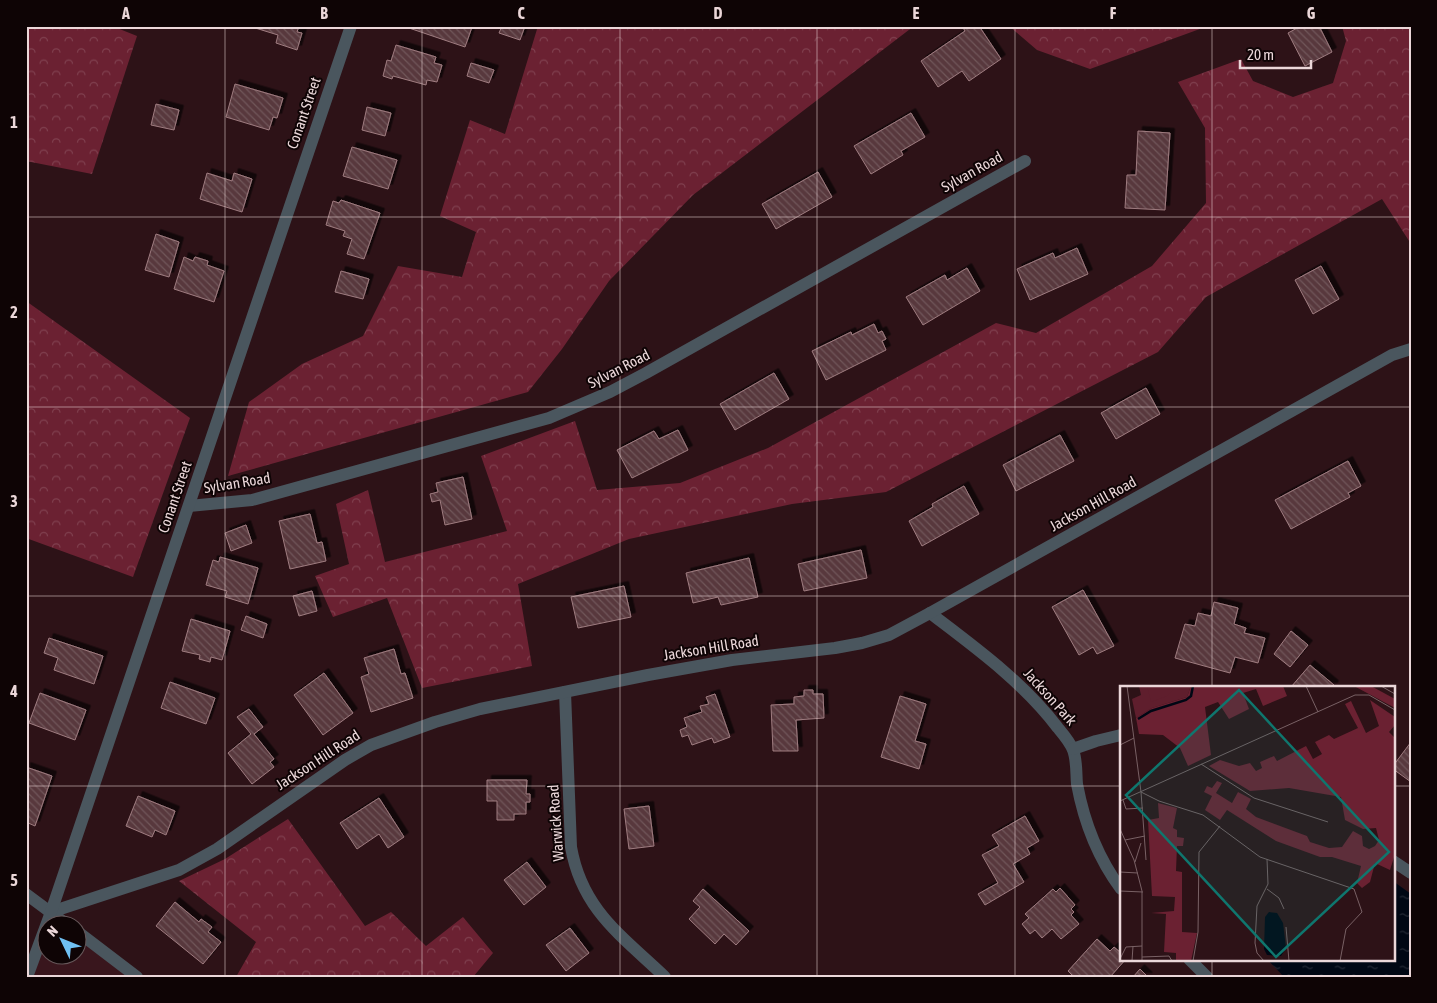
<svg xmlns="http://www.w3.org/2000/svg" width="1437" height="1003" font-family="'Asap Condensed',sans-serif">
  <defs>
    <pattern id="forest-crowns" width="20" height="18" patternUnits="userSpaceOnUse" patternTransform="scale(1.25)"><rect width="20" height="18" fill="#6b2132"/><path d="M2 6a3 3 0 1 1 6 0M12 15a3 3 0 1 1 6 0" fill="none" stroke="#80404f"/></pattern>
    <pattern id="water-ripples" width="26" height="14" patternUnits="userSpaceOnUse" patternTransform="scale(1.25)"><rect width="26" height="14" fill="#000714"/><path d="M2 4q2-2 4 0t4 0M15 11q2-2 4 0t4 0" fill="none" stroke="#252a36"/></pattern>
    <pattern id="building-back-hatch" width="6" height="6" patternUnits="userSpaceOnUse" patternTransform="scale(1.25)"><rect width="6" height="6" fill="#58393e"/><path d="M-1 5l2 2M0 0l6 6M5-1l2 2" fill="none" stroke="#705559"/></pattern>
    <filter id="shadow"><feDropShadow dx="4.5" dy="-4.5" stdDeviation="0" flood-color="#0009"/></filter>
  </defs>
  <rect width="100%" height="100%" fill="#2d1217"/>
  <polygon fill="#39161d" points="51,912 69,925 48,926 48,956 78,956 78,932 137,977 27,977"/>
  <g fill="url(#forest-crowns)">
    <polygon points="26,26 112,26 137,36 92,174 26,161"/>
    <polygon points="538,26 914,26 693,195 609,281 562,349 528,392 228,476 249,402 302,364 363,336 398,266 462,277 476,232 440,216 470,120 505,134"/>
    <polygon points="1009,26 1208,26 1090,69 1037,50"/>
    <polygon points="1342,26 1411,26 1411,244 1382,199 1206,297 1158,352 886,492 792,504 629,539 518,584 532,666 422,688 387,598 333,617 315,576 349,564 336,504 368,490 385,562 507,531 481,456 575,421 597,490 680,483 768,448 996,323 1036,333 1152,266 1206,203 1205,128 1178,82 1241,59 1253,81 1293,97 1333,83 1346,41"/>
    <polygon points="26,301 190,418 133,577 26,538"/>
    <polygon points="288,819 365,926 391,912 426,946 463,917 493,953 473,977 236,977 256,942 179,881 225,859"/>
  </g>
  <polygon fill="url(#water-ripples)" points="1393,881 1411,894 1411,977 1284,977 1267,959 1393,959"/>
  <g fill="url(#building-back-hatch)" stroke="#9f7c80" filter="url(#shadow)">
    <polygon points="299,26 297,32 302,33 297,50 276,43 278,35 252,27"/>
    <polygon points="470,26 472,27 465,47 406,27"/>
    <polygon points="502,26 525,26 520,40 499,33"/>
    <polygon points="962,26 979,26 1001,59 969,81 962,71 938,87 921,61 965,31"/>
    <polygon points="1301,26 1319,26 1332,52 1305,66 1288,33"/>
    <polygon points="396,45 436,57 434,63 442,65 437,82 427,80 426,85 393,76 392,79 383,76 387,60 391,61"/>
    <polygon points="471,63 494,70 489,83 467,76"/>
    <polygon points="235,84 283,98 277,118 273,117 269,130 226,117"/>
    <polygon points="156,104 179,110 174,130 151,125"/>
    <polygon points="367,107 391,113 385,136 362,130"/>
    <polygon points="911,113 925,137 901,151 903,155 871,174 854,146"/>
    <polygon points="1138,131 1170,133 1165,210 1125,208 1127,175 1136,175"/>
    <polygon points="352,147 397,160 388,189 343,176"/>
    <polygon points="818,172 832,197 776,229 762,204"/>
    <polygon points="207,173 232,181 234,173 252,179 242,212 200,199"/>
    <polygon points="341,200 380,213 364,259 347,254 352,239 343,236 345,231 326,225 333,201 339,203"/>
    <polygon points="156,234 179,242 169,277 145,270"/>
    <polygon points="1077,248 1088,274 1030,300 1017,269 1053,253 1055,258"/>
    <polygon points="184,257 193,261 195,257 208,261 207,265 224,271 214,302 174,289"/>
    <polygon points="1321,266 1339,299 1313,314 1295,280"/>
    <polygon points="967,268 980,291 923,325 906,297 945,275 947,280"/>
    <polygon points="341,271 369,279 363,299 335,292"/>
    <polygon points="874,324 878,333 882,331 886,339 882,341 886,350 826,380 812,351 851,332 852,335"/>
    <polygon points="774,373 789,399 735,430 720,404"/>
    <polygon points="1146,388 1160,414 1116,439 1101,413"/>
    <polygon points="678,430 688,450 632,478 617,450 654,431 659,439"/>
    <polygon points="1060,435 1074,461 1016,491 1003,465"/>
    <polygon points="1348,461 1361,486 1348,493 1350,497 1291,529 1275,500"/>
    <polygon points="463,477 472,519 445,525 440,500 432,502 430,494 438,492 436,483"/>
    <polygon points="964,486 979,514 922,546 909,521 933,507 932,504"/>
    <polygon points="310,514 317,543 322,542 326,561 290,569 279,521"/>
    <polygon points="246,525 252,543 231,551 225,533"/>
    <polygon points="861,550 867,578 804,591 798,564"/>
    <polygon points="220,557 258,568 248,604 225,597 227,591 206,585 213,560 219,562"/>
    <polygon points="749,558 758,597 721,605 718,597 693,603 686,573"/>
    <polygon points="624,586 631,617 578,628 571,597"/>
    <polygon points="1083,590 1114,646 1097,654 1093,647 1079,655 1052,607"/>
    <polygon points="312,591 317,611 299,616 293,596"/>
    <polygon points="1214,602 1238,608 1234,624 1246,628 1244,633 1265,638 1258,663 1235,657 1230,673 1175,658 1185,624 1195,626 1198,613 1211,616"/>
    <polygon points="246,616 267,624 263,638 241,630"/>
    <polygon points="191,619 230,631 222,660 211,657 210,662 199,659 200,655 182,651"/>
    <polygon points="1291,631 1308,645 1290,667 1274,654"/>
    <polygon points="49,638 103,656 94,684 54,670 58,658 44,653"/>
    <polygon points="394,649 401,674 405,673 413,698 371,712 361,677 369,674 364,658"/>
    <polygon points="1310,665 1334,685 1333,687 1291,687"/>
    <polygon points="324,673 353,713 323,735 294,695"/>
    <polygon points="170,682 215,698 206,724 161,708"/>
    <polygon points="804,690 813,690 813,694 823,694 824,718 796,720 798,751 773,751 771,705 794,704 794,697 804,696"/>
    <polygon points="40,693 86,710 75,740 29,723"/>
    <polygon points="715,694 730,737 714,743 712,738 692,745 688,735 682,737 680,730 687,727 684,718 702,712 700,706 709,704 706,697"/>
    <polygon points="900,696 926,704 915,741 926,744 919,769 881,757"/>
    <polygon points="249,709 263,727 254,734 274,759 270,762 274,767 252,784 228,753 251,734 237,717"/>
    <polygon points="1411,742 1411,782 1393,769 1393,766"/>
    <polygon points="26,767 52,776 35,826 26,822"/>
    <polygon points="487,780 527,780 526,794 530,794 530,802 526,802 526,814 514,814 514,820 497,820 497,801 487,801"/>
    <polygon points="138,796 175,811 166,835 155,830 152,837 126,826"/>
    <polygon points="379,798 404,837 388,848 379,834 357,849 340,823"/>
    <polygon points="649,806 654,846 629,849 624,809"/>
    <polygon points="1025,816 1039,841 1027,848 1030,854 1013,864 1024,882 985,905 978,894 998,883 982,855 999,846 992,835"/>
    <polygon points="527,862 546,887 524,905 504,880"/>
    <polygon points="1060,888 1075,905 1071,909 1074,912 1071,915 1079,924 1061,939 1052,929 1042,938 1035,930 1030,934 1022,924 1029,918 1025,914 1053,889 1056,892"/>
    <polygon points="703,889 749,931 736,945 724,934 715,944 689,919 700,907 693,901"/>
    <polygon points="175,902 199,922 201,919 212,927 208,932 221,942 203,964 156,926"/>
    <polygon points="570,928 589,953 566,971 546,945"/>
    <polygon points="1097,939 1110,951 1114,947 1121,953 1121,959 1126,959 1110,977 1074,977 1068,971"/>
    <polygon points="1140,969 1148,977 1133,977"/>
  </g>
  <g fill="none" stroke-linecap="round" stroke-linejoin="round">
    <g stroke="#4a565e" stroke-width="12">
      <polyline points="189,506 252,500 549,418 610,392 646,373 1025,161"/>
      <path d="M930,613C976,648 1023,682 1058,728C1063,734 1070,742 1073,750C1077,760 1076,773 1077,784C1084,822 1098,858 1121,889"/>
      <path d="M565,692L571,847C582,910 622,936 665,977"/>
      <polyline points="1073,749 1096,741 1121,735"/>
      <polyline points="1393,861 1411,873"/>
      <polyline points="26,894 69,926"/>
      <polyline points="51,912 179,870 217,849 345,760 371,745 435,722 480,709 648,675 732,660 835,648 862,643 889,635 930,613 1392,355 1411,349"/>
      <polyline points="78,932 137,977"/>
      <polyline points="1189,959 1207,977"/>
      <polyline points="27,977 51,912 351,26"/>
    </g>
  </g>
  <path fill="none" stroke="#ebd7d9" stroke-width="1" stroke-opacity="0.55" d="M225,26V977M422,26V977M620,26V977M817,26V977M1015,26V977M1212,26V687M26,217H1411M26,407H1411M26,596H1411M26,786H1121M1393,786H1411M1212,959V977"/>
  <g text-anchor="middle" stroke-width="4" stroke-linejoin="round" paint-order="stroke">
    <g font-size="15" fill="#ebd7d9" stroke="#0e0405">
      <text transform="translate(304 113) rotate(-71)" y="5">Conant Street</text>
      <text transform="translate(972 172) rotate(-29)" y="5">Sylvan Road</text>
      <text transform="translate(619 369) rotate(-27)" y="5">Sylvan Road</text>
      <text transform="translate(237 483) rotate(-9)" y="5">Sylvan Road</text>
      <text transform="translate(175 497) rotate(-71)" y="5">Conant Street</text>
      <text transform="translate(1093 504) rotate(-29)" y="5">Jackson Hill Road</text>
      <text transform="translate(711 648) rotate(-9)" y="5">Jackson Hill Road</text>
      <text transform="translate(1050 697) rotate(48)" y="5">Jackson Park</text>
      <text transform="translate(318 760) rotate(-33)" y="5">Jackson Hill Road</text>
      <text transform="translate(556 823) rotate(-94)" y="5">Warwick Road</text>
    </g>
  </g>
  <g transform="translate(1120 686)">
    <rect width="275" height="275" fill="#2d1217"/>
    <path d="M19,0H71L67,11L32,22L16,32L12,13L21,9Z" fill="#5f1e2d"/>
    <path d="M71,0H163L167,10L143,20L136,3L123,7L129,23L109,33L98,16L85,21L91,69L68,80L60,62L43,49L19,48L16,32L32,22L67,11ZM234,0H251L275,13V22ZM250,14L275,31V39L269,46L275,52V168L270,184L255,177L250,196L242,202L237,197L241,180L212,171H200L156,155L107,124L100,134L85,124L92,110L84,106L87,100L92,102L97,95L102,97L96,107L112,117L118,106L131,113L126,123L136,131L187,150L190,156L209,162L222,161L233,145L242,150L243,160L249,163L255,160L259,154L256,142L243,143L225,134L221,111L169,102L130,105L89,80L100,74L119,80L130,77L136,85L142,82L140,76L154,70L157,75L186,60L193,73L202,68L195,56L209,49L214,53L238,42L225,18L231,15L246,47L259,40ZM38,117L57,122L53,142L57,144V151L64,152L63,160H57L56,185L62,186V246L77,247L71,275H56V267L44,266L46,228L31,227L54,225L55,211L32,210L28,134L39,132Z" fill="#6b2132"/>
    <path d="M27,0H57L47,10L31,16Z" fill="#5f1e2d"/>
    <path d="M149,226L157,227L163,237L166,262L161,270L147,269L144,263L145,231Z" fill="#000714"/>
    <path fill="none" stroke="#000714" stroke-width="2.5" d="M18,33L31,25L66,14L71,10L73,0"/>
    <path fill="none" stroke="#796165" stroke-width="1" d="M7,0L21,106L26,174M186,0L198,26M261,0L275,8M0,59L14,52M81,78L134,112L208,136M21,106L39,115L83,129L140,171L234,203L242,226L226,243L220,275M3,114L6,123L23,122M0,115L235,9H249L275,24M0,143L14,174L22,205V275M5,154L25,150M15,176L21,157M0,186L18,187M147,203L159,212L164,223M0,205L23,206M166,241L169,275M22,271L49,270L52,275M0,273L6,261L22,260M12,275L13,260M73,275L78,246L79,166L100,140M144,275L137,267L135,257L137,220L148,198L147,173"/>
    <path fill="#0f766e" fill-opacity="0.15" stroke="#0f766e" stroke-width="2.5" d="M119,4L269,166L156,271L6,109Z"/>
    <rect width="275" height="275" fill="none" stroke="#ebd7d9" stroke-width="2.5"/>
  </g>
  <rect width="1437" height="1003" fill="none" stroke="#0e0405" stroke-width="55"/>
  <g transform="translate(62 940) rotate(313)"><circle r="24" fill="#0e0405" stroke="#66585a"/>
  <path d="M0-4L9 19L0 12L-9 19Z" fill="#70c1f4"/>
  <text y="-8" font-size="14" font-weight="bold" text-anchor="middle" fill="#ebd7d9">N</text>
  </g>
  <path d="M1240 60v8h71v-8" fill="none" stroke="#ebd7d9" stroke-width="2.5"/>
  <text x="1247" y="60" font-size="15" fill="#ebd7d9" stroke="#0e0405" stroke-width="4" paint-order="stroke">20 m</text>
  <rect x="28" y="28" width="1382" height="948" fill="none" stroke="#ebd7d9" stroke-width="2"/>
  <g font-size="16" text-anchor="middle" font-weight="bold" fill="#ebd7d9">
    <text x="126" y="19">A</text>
    <text x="324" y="19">B</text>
    <text x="521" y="19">C</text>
    <text x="718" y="19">D</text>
    <text x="916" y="19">E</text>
    <text x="1113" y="19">F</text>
    <text x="1311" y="19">G</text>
    <text x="14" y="128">1</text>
    <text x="14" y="318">2</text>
    <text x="14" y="507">3</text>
    <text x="14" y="697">4</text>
    <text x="14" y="886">5</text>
  </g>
</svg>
